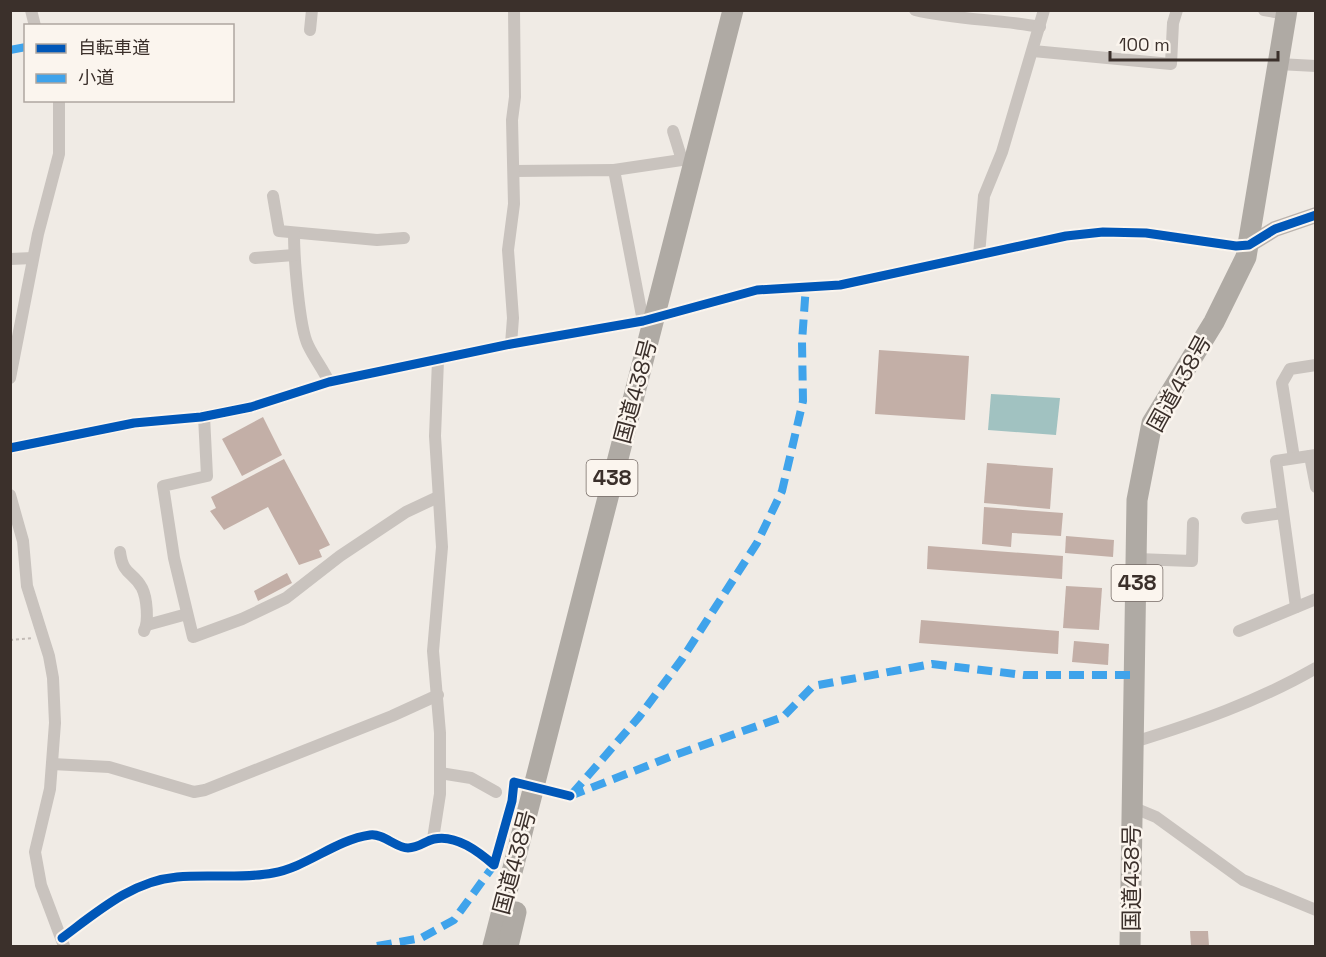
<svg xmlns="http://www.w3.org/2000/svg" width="1326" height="957" font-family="'Space Grotesk','Noto Sans JP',sans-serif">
  <rect width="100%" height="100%" fill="#f0ebe5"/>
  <polygon fill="#a1c2c1" points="991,394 1060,398 1056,435 988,430"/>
  <g fill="#c3afa7">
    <polygon points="879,350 969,356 965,420 875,414"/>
    <polygon points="263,417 282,455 242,476 222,439"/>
    <polygon points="284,459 330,545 319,550 322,557 299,565 268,507 224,530 210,511 216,508 211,497"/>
    <polygon points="987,463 1053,468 1050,509 984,503"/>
    <polygon points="984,507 1063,513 1061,536 1012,533 1011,547 982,544"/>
    <polygon points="1066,536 1114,540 1113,557 1065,553"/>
    <polygon points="928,546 1063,556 1062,579 927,569"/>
    <polygon points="287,573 292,583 258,601 254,591"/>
    <polygon points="1066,586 1102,588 1099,630 1063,628"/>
    <polygon points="921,620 1059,631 1058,654 919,643"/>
    <polygon points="1074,641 1109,644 1108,665 1072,662"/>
    <polygon points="1190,931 1208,931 1209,946 1191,946"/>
  </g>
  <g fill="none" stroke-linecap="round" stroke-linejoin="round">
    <polyline stroke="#c2bbb6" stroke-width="2" stroke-dasharray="3 3" stroke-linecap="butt" points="10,640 33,638"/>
    <g stroke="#c9c3be" stroke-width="12">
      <polyline points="31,10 35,26"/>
      <path d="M915,10C956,20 998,19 1040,27"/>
      <polyline points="1264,10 1286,14"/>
      <polyline points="310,30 312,10"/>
      <polyline points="1033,51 1171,64 1173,23 1177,10"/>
      <polyline points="1278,64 1316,66"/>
      <polyline points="673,131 682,160"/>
      <polyline points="614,170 695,158"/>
      <polyline points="515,171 614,170 643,321"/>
      <polyline points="273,196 279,231 377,240 404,238"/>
      <path d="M294,234C294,256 299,327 308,345C314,358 323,369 329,382"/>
      <polyline points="979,255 984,196 1002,152 1044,10"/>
      <polyline points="255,258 294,255"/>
      <polyline points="10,259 33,258"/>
      <polyline points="511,344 513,318 508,250 514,204 512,120 515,97 514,10"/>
      <polyline points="10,378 38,234 59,154 59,100"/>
      <polyline points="204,416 207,476 163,486 174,558 193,637 242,619 286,598 340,556 406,512 438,497"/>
      <polyline points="10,448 134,423 201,417 251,407 329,382 511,344 643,321 757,290 840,285 1066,236 1103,232 1146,233 1236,246 1249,245"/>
      <polyline points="1310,456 1316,487"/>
      <polyline points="1294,458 1282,383 1290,369 1316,365"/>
      <polyline points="10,495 23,541 27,586 49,656 53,678 55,723 50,789 35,852 41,885 64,946"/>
      <polyline points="1247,518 1283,513"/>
      <path d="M120,552C123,576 133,571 142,588C147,598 149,622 144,631"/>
      <polyline points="1137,559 1192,561 1193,523"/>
      <polyline points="1296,607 1276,461 1316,455"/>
      <polyline points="147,625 187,614"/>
      <polyline points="1239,631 1316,599"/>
      <path d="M1134,742C1196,723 1259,701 1316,668"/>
      <polyline points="52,764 109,767 194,792 205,790 392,716 438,695"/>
      <polyline points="440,773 471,778 496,792"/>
      <polyline points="1132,807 1156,817 1243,880 1316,910"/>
      <polyline points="433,839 440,794 440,733 433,651 442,547 435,436 438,360"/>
      <path d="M62,938C97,912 132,881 177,877C209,874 242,879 273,873C307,867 335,840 370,835C383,833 396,848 408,848C419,848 425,841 434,839C456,834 479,852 494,865L512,801L514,782L570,796"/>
    </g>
    <polyline stroke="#bab3ae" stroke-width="16" points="1249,245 1275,229 1316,215"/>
    <g stroke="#afaaa4" stroke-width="21">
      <polyline points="493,946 733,10"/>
      <polyline points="508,946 516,912"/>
      <polyline points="1130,946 1137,500 1152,423 1214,322 1246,257 1287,10"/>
    </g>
    <g stroke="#3fa3eb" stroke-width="8" stroke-dasharray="15 8" stroke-linecap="butt">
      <polyline points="10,50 26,47"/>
      <polyline points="572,794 639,717 682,659 757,543 782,491 803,401 802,342 806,285"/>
      <polyline points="570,796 675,755 783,717 813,686 932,664 1024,675 1135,675"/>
      <polyline points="377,946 421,938 454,920 494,865"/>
    </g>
    <g stroke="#fbf5ee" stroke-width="13">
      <g id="cycleway">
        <polyline points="10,448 134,423 201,417 251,407 329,382 511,344 643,321 757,290 840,285 1066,236 1103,232 1146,233 1236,246 1249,245 1275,229 1316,215"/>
        <path d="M62,938C97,912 132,881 177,877C209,874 242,879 273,873C307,867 335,840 370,835C383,833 396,848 408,848C419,848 425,841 434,839C456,834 479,852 494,865L512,801L514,782L570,796"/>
      </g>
    </g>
    <use href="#cycleway" stroke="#0057b8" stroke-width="9"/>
  </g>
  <g text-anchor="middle" stroke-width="5" stroke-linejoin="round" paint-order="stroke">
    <g fill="#fbf5ee" stroke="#756b66" stroke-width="1.5">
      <rect x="586.5" y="460" width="51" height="36" rx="4.5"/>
      <rect x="1111.5" y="565" width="51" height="36" rx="4.5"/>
    </g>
    <g font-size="21" font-weight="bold" fill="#3b302b">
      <text x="612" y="485">438</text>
      <text x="1137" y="590">438</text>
    </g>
    <g font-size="22" fill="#3b302b" stroke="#fbf5ee">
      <text transform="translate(1179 383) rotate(-61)" y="8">国道438号</text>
      <text transform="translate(635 391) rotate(-75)" y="8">国道438号</text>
      <text transform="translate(514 862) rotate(-75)" y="8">国道438号</text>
      <text transform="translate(1131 878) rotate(-90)" y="8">国道438号</text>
    </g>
  </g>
  <rect width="1326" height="957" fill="none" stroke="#3b302b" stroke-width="24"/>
  <rect x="24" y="24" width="210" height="78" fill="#fbf5ee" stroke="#aea6a0" stroke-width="1.5"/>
  <rect x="36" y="44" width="30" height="9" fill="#0057b8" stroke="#aea6a0" stroke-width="1.5"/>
  <text x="78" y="54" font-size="18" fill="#3b302b">自転車道</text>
  <rect x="36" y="74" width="30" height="9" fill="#3fa3eb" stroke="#aea6a0" stroke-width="1.5"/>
  <text x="78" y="84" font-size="18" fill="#3b302b">小道</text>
  <path d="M1110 51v9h168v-9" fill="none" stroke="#3b302b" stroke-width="3"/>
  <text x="1119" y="51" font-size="18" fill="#3b302b" stroke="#fbf5ee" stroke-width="4.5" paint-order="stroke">100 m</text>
</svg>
